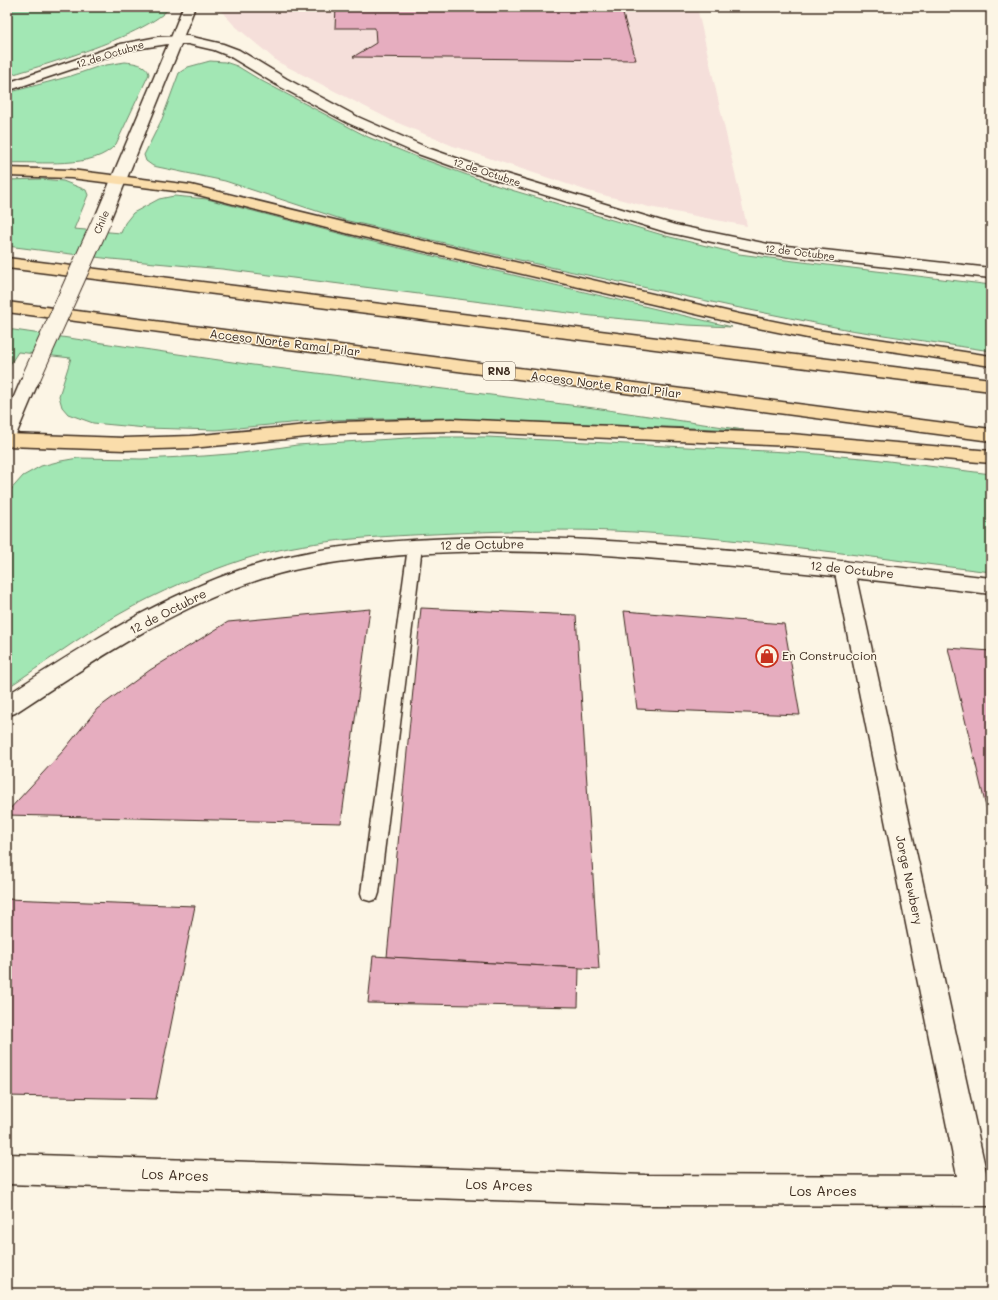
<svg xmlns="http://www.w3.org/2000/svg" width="998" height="1300" font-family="Mali,sans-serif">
  <rect width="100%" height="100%" fill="#fcf5e5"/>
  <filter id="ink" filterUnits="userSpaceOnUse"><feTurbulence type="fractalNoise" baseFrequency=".025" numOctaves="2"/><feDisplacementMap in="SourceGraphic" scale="8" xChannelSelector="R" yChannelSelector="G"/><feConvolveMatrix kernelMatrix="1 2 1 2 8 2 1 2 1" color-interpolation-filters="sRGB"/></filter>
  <g filter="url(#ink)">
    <polygon fill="#f5dfda" points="222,7 697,7 747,226 649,207 588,191 453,146 391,120 278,62 234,25 221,11"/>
    <g fill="#a2e7b4" stroke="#6e8869">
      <path d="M7,7H170C150,34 42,66 7,76Z"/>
      <polygon points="210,61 225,62 237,66 260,80 368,137 417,157 498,186 666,236 739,254 778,259 991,285 991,351 850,330 730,306 550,267 344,220 225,181 153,166 146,161 144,155 162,119 179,73 188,67"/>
      <path d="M125,62C134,63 147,64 149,74L116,144C95,170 39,161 7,163V93L71,76L100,66Z"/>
      <polygon points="41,179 63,181 86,190 88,195 74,229 121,233 125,223 133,213 159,199 174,196 207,199 357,238 732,327 687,325 592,316 222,269 111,259 7,246 7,180"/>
      <polygon points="7,329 253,365 594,408 744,430 430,418 323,420 216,430 146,428 93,423 68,414 62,407 59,396 71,358 18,352 7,369"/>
      <path d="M423,437H487L806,453L873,459L991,474V572C872,558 753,539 634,532C567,528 500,531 433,534C371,537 305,540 245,559C202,573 158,592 118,615C80,636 44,664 7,688V494L23,476L41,466L61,461L78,458L142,459L204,456L242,453L297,445Z"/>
    </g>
    <g fill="#e6adbf" stroke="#3b2a1e">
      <polygon points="336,7 621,7 636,60 353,57 376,43 375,28 335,28"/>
      <polygon points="421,608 576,615 599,969 387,957"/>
      <polygon points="370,609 341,823 7,815 7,812 64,750 97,709 150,670 228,622"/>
      <polygon points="624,611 784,624 800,715 637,709"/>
      <polygon points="948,648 991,651 991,823 985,803"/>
      <polygon points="7,899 195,906 156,1099 7,1096"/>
      <polygon points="373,956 579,968 578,1007 368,1003"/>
    </g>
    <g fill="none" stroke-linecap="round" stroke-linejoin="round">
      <g stroke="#3b2a1e" stroke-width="3">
        <polygon id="lane" points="415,542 420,543 422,547 379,893 377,899 370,901 363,899 361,893 408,547 410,543"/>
      </g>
      <g stroke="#3b2a1e" stroke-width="3">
        <g id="street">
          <polygon points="183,7 195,7 182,40 180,43 172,43 170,40"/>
          <polygon points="844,561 851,563 854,568 987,1176 991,1176 991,1206 645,1205 7,1184 7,1154 645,1175 957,1176 834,568 837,563"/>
        </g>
      </g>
      <g stroke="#3b2a1e" stroke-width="3">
        <g id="secondary">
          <polygon points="188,36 223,44 239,50 287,79 358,117 428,148 476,165 675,225 768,244 991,268 991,278 768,254 666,232 466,171 418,154 348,123 277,85 229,56 214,50 188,44 181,44 110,220 107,223 102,225 97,223 94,220 168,44 129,50 7,91 7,83 121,44 158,37"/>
          <polygon points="31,372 37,374 40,378 16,435 14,439 7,441 7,413 22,378 25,374"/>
          <path d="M488,537C656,538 824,559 991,578V594C901,583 812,573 722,565C621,555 518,547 416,554C365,558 310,563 261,579C171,608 93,662 15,713L7,716V695C83,646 162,595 249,567C326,543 408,539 488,537Z"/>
        </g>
      </g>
      <g stroke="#3b2a1e" stroke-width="3">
        <g id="highway">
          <polygon points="7,168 71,170 191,185 351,224 739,314 817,330 991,356 991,366 817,340 739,324 350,234 191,193 71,178 7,176"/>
          <polygon points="7,258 991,379 991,391 7,268"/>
          <polygon points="7,302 991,429 991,441 7,312"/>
          <polygon points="452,419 791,434 991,451 991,463 791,446 452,431 339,434 191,448 125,450 7,446 7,434 125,438 191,436 339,422"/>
        </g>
      </g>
      <use href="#lane" fill="#fcf5e5" fill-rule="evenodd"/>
      <use href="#street" fill="#fcf5e5" fill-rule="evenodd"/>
      <use href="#secondary" fill="#fcf5e5" fill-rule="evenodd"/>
      <use href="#highway" fill="#faddab" fill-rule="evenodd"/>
      <g stroke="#3b2a1e" stroke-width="20" stroke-linecap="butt">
        <polyline id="secondary-bridge" points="31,378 102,220"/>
      </g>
      <use href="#secondary-bridge" stroke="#fcf5e5" stroke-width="18"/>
    </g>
  </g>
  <defs>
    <g id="shop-ring" transform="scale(1.15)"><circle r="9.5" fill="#fcf5e5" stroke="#c8321e" stroke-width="1.5"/><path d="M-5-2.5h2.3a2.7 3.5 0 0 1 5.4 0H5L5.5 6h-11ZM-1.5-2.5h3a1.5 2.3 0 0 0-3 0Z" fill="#c8321e"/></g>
  </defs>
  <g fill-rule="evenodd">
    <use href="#shop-ring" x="767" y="656"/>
  </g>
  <g text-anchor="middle" stroke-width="3" stroke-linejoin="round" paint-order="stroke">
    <g font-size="10" fill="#3b2a1e" stroke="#fcf5e5">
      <text transform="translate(110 54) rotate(-17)" y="4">12 de Octubre</text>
      <text transform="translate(487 172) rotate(18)" y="4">12 de Octubre</text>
      <text transform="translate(101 222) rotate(-67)" y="4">Chile</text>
      <text transform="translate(800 252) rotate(7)" y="4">12 de Octubre</text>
    </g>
    <rect fill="#fcf5e5" stroke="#75675a" stroke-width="1" x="483" y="362" width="32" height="18" rx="3"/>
    <g font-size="11" font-weight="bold" fill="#3b2a1e">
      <text x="499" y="375">RN8</text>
    </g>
    <g font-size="12" fill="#3b2a1e" stroke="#fcf5e5">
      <text transform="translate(285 343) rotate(7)" y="4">Acceso Norte Ramal Pilar</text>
      <text transform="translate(606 385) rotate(7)" y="4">Acceso Norte Ramal Pilar</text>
      <text transform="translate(482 545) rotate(-1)" y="4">12 de Octubre</text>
      <text transform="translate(852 570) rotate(6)" y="4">12 de Octubre</text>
      <text transform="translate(168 612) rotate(-27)" y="4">12 de Octubre</text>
      <text transform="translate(909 880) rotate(78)" y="4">Jorge Newbery</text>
    </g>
    <g font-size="12" fill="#3b2a1e" stroke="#fcf5e5" text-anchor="start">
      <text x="782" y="660">En Construccion</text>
    </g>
    <g font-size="14" fill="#3b2a1e" stroke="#fcf5e5">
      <text transform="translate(175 1175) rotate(2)" y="5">Los Arces</text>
      <text transform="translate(499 1185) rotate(2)" y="5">Los Arces</text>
      <text x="823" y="1196">Los Arces</text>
    </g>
  </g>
  <rect width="998" height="1300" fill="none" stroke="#fcf5e5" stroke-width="24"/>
  <rect x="12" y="12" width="974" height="1276" fill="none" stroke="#3b2a1e" stroke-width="1.5" filter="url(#ink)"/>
</svg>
